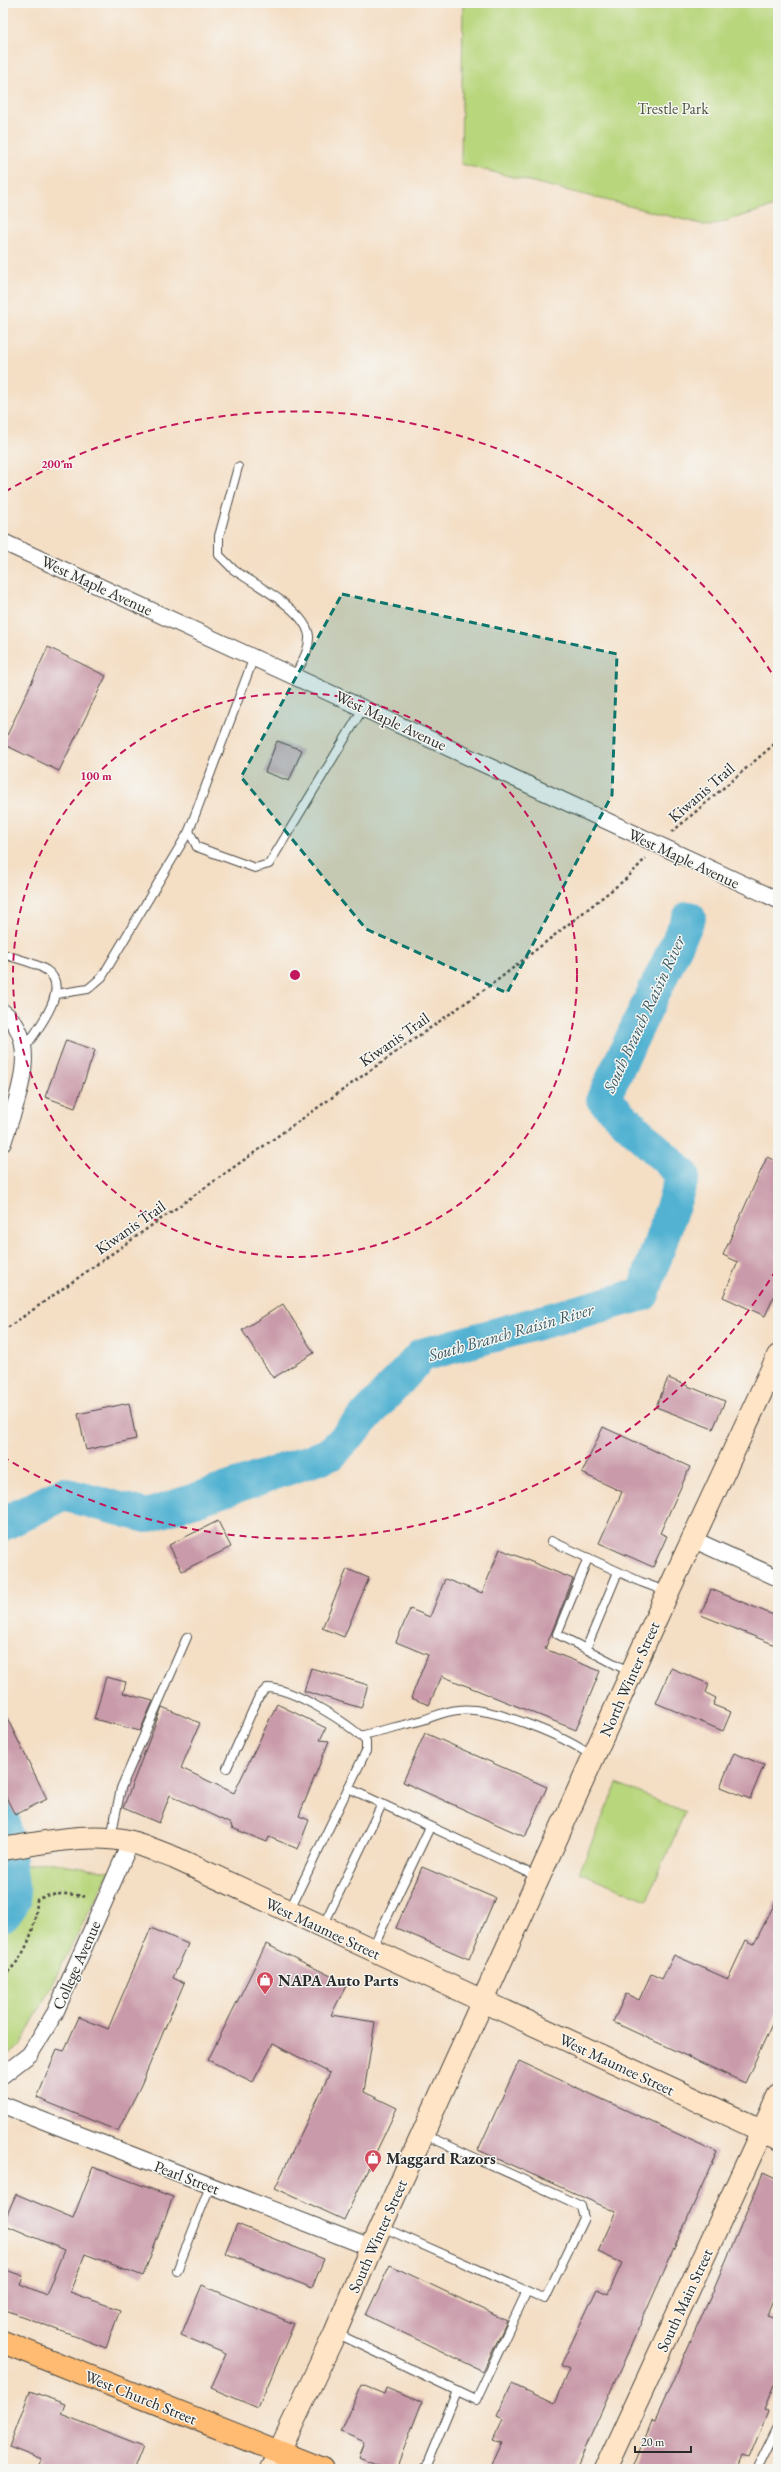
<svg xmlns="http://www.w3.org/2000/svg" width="781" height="2472" font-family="'EB Garamond',serif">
  <rect width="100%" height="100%" fill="#f6f6f2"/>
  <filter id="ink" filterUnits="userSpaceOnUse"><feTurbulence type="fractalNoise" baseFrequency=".025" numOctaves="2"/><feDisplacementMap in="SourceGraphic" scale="8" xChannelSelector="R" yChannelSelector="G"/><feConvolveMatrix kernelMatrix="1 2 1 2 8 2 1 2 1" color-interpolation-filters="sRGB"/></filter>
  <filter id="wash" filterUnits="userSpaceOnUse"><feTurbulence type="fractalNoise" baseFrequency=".012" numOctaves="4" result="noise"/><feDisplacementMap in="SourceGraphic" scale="16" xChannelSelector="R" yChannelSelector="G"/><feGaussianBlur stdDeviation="0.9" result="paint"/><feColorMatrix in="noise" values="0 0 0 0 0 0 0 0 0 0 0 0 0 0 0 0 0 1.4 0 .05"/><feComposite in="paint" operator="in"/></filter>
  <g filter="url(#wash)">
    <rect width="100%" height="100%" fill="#f4dec4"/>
    <g fill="#b8d67c" stroke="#728054">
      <polygon points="463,3 778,3 778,205 709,226 461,164"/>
      <polygon points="617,1783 685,1812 647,1900 579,1872"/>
      <polygon points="46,1862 110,1871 20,2046 3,2058 3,1869"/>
    </g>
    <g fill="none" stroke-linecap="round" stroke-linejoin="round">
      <g stroke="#53b2d2" stroke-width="34">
        <polyline points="3,1524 63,1494 147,1516 331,1454 422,1355 643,1294 683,1175 603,1099 689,918"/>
        <polyline points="3,1817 14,1901 3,1916"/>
      </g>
    </g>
    <g id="blocks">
      <g fill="#c99aa9">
        <polygon points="48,647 106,676 59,771 3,744"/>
        <polygon points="277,741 302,750 289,781 265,772"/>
        <polygon points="66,1040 95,1050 75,1108 45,1097"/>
        <polygon points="767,1157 778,1162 778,1288 765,1316 723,1297 738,1262 723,1255"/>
        <polygon points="283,1304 314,1353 273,1378 242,1330"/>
        <polygon points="668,1378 725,1401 713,1429 656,1407"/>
        <polygon points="129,1403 136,1439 86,1450 78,1414"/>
        <polygon points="603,1427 690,1467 660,1533 667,1536 653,1567 599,1543 622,1492 582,1473"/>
        <polygon points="218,1521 231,1547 182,1571 169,1545"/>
        <polygon points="500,1549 573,1579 545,1649 600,1671 576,1730 442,1676 429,1705 411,1698 428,1655 396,1642 410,1609 430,1617 445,1579 482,1593"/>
        <polygon points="347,1569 369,1578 344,1637 322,1628"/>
        <polygon points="711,1589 778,1617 778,1646 701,1615"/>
        <polygon points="311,1668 368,1685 361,1708 304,1691"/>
        <polygon points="671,1668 709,1684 706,1693 716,1698 713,1705 731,1712 723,1731 656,1703"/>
        <polygon points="106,1677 126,1682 123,1693 153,1701 140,1731 94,1719"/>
        <polygon points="277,1704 326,1728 320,1740 329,1741 299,1816 309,1820 298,1849 269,1837 267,1842 232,1828 231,1824 170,1795 159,1823 123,1808 162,1707 200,1723 181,1768 234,1793"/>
        <polygon points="3,1710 47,1799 15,1815 3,1791"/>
        <polygon points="425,1733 547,1787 525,1837 403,1782"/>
        <polygon points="734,1753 764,1765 750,1799 720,1787"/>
        <polygon points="422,1867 495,1898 469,1959 396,1928"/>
        <polygon points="778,1897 778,2011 745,2083 613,2022 626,1994 639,2000 651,1974 662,1979 674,1955 728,1979 746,1940 754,1944"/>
        <polygon points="151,1928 188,1944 173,1978 184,1983 141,2085 118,2131 37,2098 57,2049 64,2051 79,2017 108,2029"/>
        <polygon points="266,1944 347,1984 331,2015 375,2022 364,2092 397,2108 344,2220 275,2188 330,2073 273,2044 253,2082 208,2060"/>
        <polygon points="519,2061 717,2152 576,2469 489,2469 501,2443 493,2440 503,2419 497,2416 512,2384 554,2404 569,2369 561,2365 597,2289 608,2294 622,2263 598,2252 616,2212 478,2150"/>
        <polygon points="93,2167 173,2197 143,2276 85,2254 70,2292 120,2310 106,2348 3,2309 3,2269 23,2276 20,2284 46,2295 64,2250 3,2224 16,2194 73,2218"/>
        <polygon points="763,2173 778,2180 778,2289 767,2315 778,2319 778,2376 764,2410 768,2412 749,2458 743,2456 738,2469 632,2469 652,2420 655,2421 714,2289"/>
        <polygon points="237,2224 324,2259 312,2288 225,2253"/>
        <polygon points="390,2265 507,2321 483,2371 366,2315"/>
        <polygon points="202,2285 294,2324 258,2408 211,2388 226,2354 181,2335"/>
        <polygon points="362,2385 384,2394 386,2388 422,2402 396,2469 388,2469 359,2457 365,2442 341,2432"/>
        <polygon points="30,2391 65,2404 61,2414 143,2446 134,2469 38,2469 42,2460 9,2447"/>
      </g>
    </g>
  </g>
  <g filter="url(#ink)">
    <use href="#blocks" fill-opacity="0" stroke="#494642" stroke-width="1"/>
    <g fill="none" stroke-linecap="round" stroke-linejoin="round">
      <g stroke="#494642" stroke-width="10">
        <g id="lane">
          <path d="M238,467L219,536V555C224,560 229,565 234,570C254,584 306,610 309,636C310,650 301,663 295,676"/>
          <polyline points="254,657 189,831 197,847 255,868 269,864 364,707"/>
          <path d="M3,954C17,959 34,962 46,970C73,987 36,1031 25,1048"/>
          <polyline points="56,994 88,989 102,977 189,831"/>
          <polyline points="551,1541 641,1582 668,1592"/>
          <polyline points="618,1572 586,1649 632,1673"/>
          <polyline points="586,1649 557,1634 588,1558"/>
          <path d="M360,1736C381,1730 402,1726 423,1720C435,1716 445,1711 458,1710C493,1706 564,1736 592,1756"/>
          <path d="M227,1768L259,1696L267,1688C293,1688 348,1723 366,1741V1751L289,1911"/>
          <polyline points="348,1788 538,1877"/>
          <polyline points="111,1837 121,1788 187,1637"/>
          <polyline points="323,1926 382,1804"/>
          <polyline points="372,1949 430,1827"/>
          <polyline points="382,2227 545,2299 584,2218 581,2206 423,2134"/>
          <polyline points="177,2271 210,2186"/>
          <polyline points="336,2333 476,2400 527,2291"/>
          <polyline points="425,2469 457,2391"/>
          <polyline points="758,2469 778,2428"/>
        </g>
      </g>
      <g stroke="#494642" stroke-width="18">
        <g id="street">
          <polyline points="3,542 778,900"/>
          <path d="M3,1012C44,1041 14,1106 3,1143"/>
          <polyline points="692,1539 778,1578"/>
          <polyline points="3,2075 30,2054 55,2013 131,1841"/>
          <polyline points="3,2105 371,2248"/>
        </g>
      </g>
      <g stroke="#494642" stroke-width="24">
        <g id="secondary">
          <path d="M3,1849C43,1843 91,1831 132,1842C146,1846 161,1853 175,1858L778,2138"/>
          <polyline points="271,2469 335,2333 371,2248 668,1592 778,1356"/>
          <polyline points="606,2469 778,2096"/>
        </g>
      </g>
      <g stroke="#494642" stroke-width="24">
        <polyline id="primary" points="3,2342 322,2469"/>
      </g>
      <g stroke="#494642" stroke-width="2.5" stroke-dasharray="3 3" stroke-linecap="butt">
        <polyline points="672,832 778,741"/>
        <polyline points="3,1331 499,979 627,878 646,858"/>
        <path d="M3,1976C26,1958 36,1928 37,1900C50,1892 72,1893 86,1897"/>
      </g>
      <use href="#lane" stroke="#fff" stroke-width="8"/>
      <use href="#street" stroke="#fff" stroke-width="16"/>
      <use href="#secondary" stroke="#ffe4c6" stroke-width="22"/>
      <use href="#primary" stroke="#febb71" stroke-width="22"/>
    </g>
  </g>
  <path fill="#0f766e" fill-opacity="0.2" stroke="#0f766e" stroke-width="3" stroke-dasharray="8 5" stroke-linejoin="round" d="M342,594L617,654L612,795L507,993L366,929L241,777Z"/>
  <g fill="none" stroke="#c2185b" stroke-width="2" stroke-dasharray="7 5">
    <circle cx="295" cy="975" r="282"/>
    <path d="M776 1270A564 564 0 0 1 5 1458M5 492A564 564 0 0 1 776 680"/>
  </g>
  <defs>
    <g id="shop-pin" transform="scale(0.9)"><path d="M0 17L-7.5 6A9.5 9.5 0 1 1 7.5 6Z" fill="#d1495b" stroke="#f6f6f2"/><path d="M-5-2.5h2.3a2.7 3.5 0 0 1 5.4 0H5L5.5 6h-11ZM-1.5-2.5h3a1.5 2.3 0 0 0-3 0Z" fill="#fff"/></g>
  </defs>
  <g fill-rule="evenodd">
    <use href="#shop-pin" x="265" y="1980"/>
    <use href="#shop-pin" x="373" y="2158"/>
  </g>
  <g text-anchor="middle" stroke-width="3" stroke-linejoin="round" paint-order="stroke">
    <g font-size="16" fill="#4e563f" stroke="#f6f6f2">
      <text x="673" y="114">Trestle Park</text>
    </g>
    <g font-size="16" fill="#2b2b2b" stroke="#f6f6f2">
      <text transform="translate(97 585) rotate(25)" y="6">West Maple Avenue</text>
      <text transform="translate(391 720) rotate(25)" y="6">West Maple Avenue</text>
      <text transform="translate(701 792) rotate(-41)" y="6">Kiwanis Trail</text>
      <text transform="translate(684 858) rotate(25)" y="6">West Maple Avenue</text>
      <text transform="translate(394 1039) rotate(-35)" y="6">Kiwanis Trail</text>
      <text transform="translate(130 1227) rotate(-35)" y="6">Kiwanis Trail</text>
      <text transform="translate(629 1679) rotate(-66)" y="6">North Winter Street</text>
      <text transform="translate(323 1928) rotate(25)" y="6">West Maumee Street</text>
      <text transform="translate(76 1965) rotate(-66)" y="6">College Avenue</text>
      <text transform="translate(617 2064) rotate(25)" y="6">West Maumee Street</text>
      <text transform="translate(187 2177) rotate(21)" y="6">Pearl Street</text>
      <text transform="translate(377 2236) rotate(-66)" y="6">South Winter Street</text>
      <text transform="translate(684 2300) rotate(-65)" y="6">South Main Street</text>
      <text transform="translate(141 2397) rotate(22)" y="6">West Church Street</text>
    </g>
    <g font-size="16" font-weight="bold" fill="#2b2b2b" stroke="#f6f6f2" text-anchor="start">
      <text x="278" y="1986">NAPA Auto Parts</text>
      <text x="386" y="2164">Maggard Razors</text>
    </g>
    <g font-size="17" font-style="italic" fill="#395a65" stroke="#f6f6f2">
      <text transform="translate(644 1014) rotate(-65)" y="6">South Branch Raisin River</text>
      <text transform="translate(511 1332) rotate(-16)" y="6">South Branch Raisin River</text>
    </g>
  </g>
  <circle cx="295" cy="975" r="6" fill="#c2185b" stroke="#f6f6f2" stroke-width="2"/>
  <g font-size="12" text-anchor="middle" font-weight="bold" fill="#c2185b" stroke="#f6f6f2" stroke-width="3" stroke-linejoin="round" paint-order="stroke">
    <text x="57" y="468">200 m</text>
    <text x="96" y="780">100 m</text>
  </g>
  <rect width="781" height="2472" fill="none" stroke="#f6f6f2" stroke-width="16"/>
  <path d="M635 2446v6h56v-6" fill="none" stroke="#2b2b2b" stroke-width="2"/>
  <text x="641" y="2446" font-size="12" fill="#2b2b2b" stroke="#f6f6f2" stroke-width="3" paint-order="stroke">20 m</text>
</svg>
